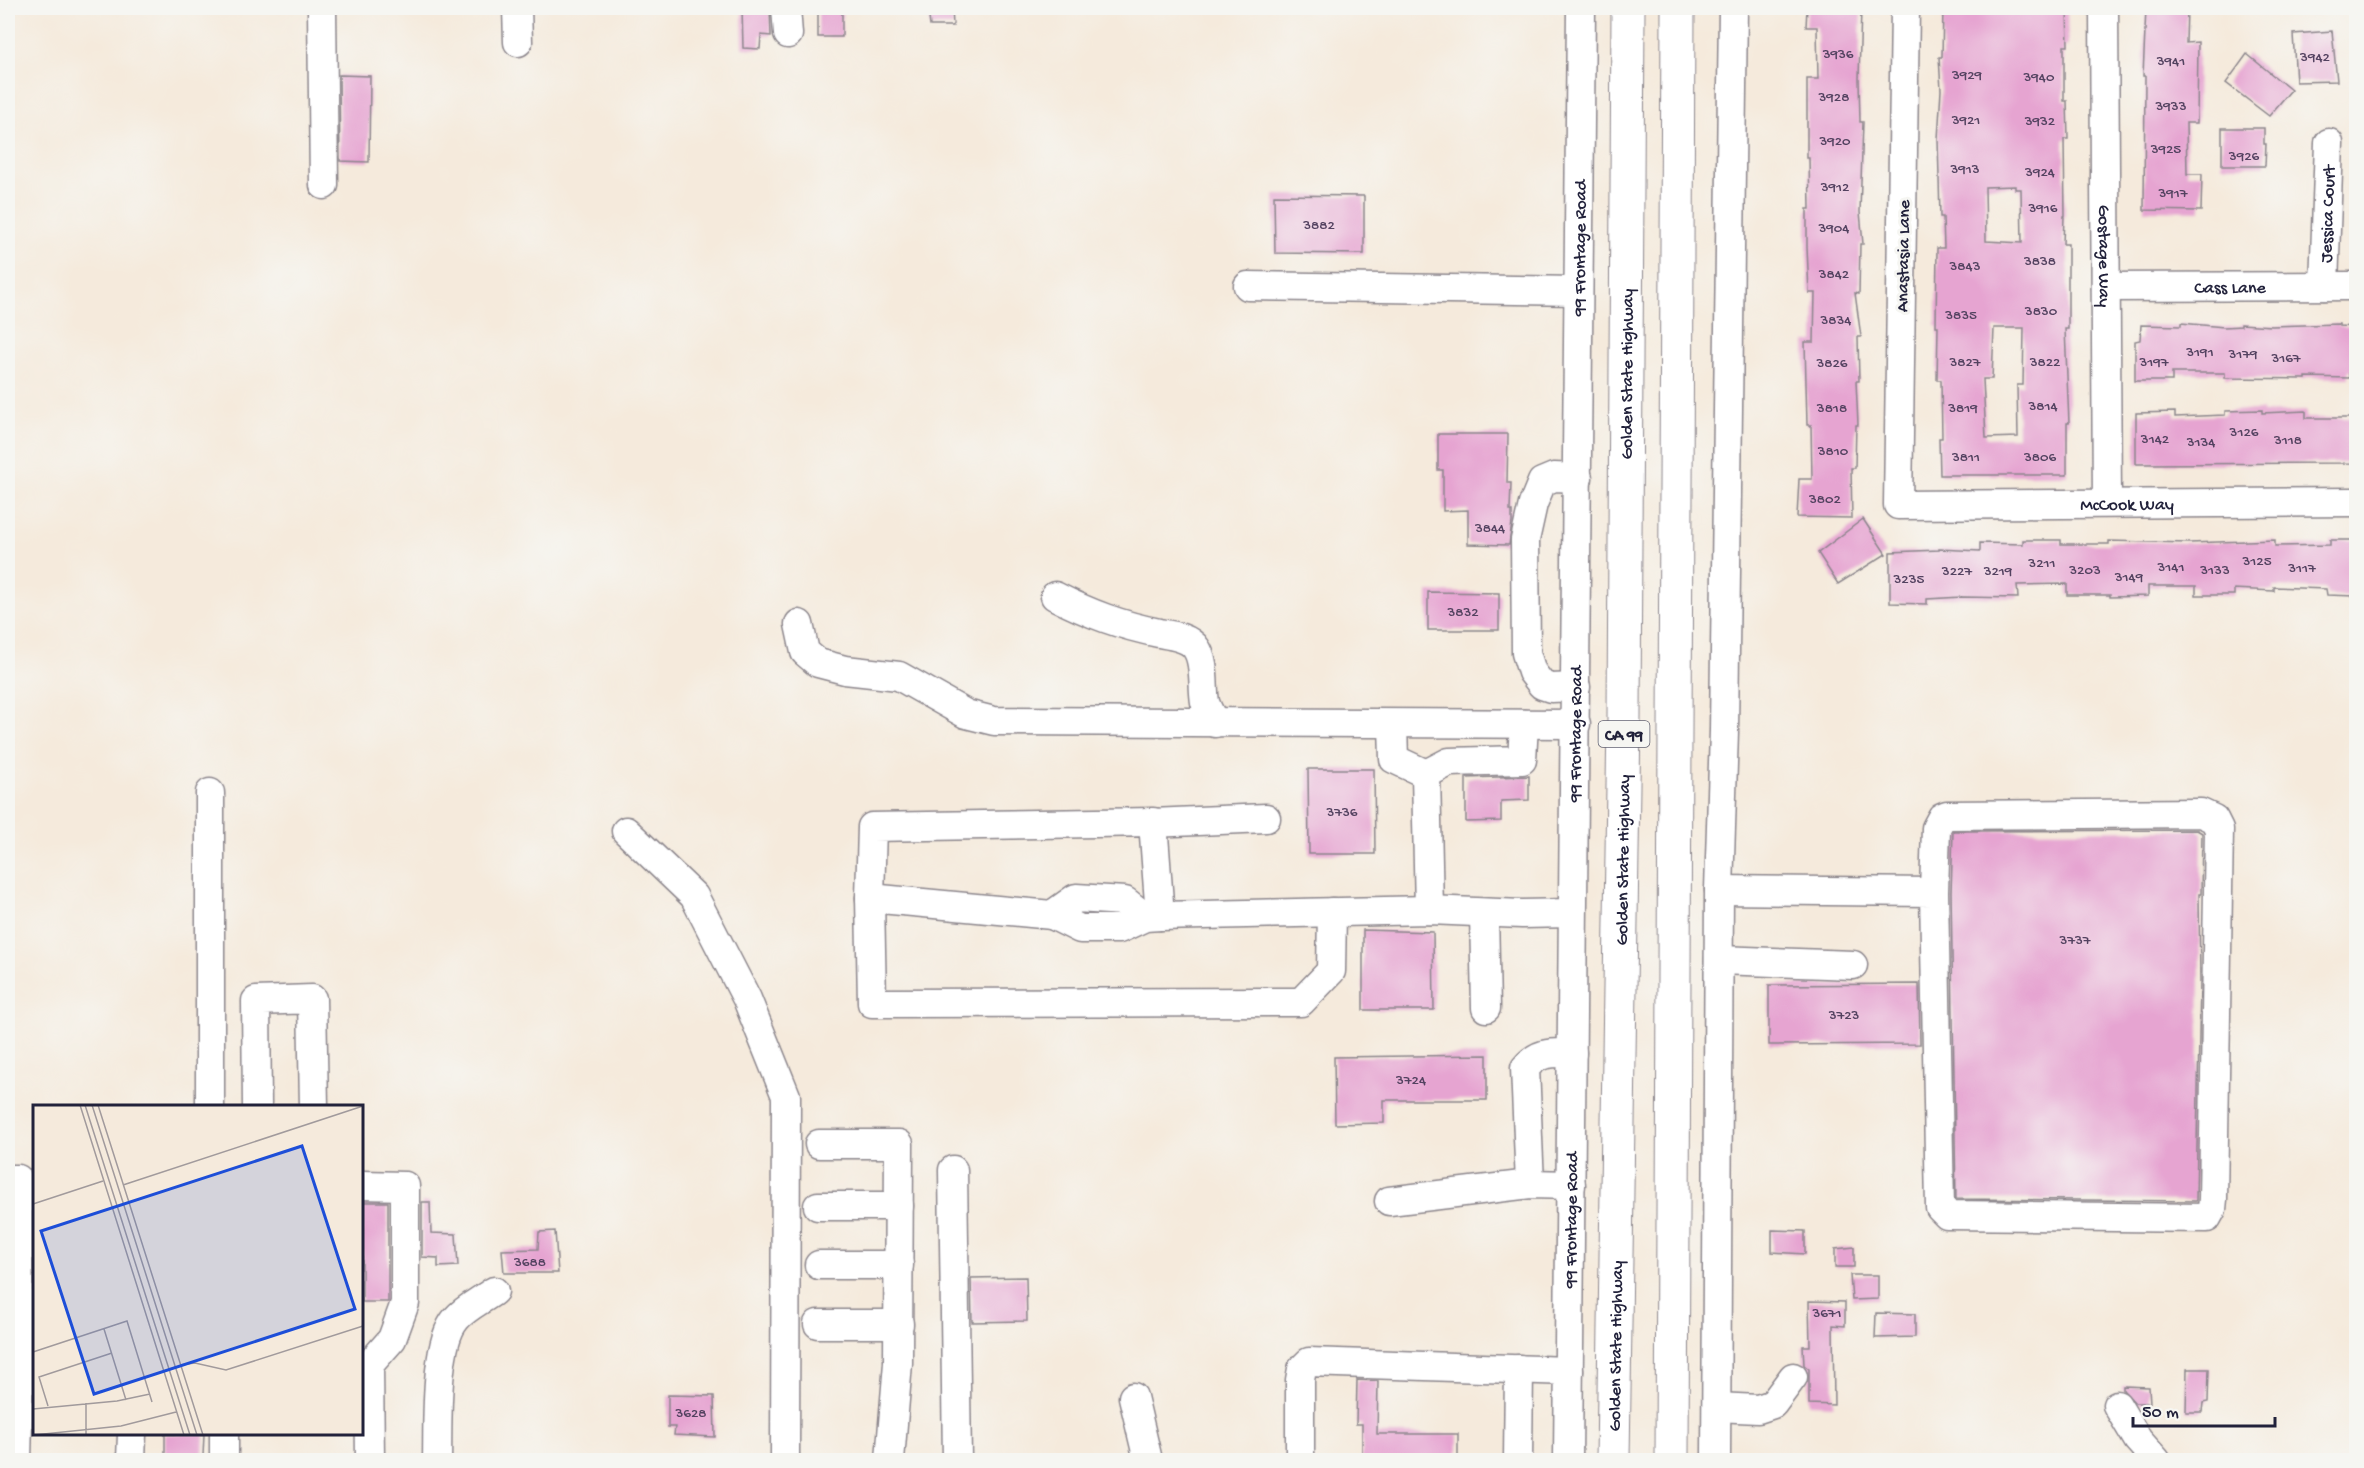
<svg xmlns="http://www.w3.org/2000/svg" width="2364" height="1468" font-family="'Gochi Hand',sans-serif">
  <rect width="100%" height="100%" fill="#f6f6f2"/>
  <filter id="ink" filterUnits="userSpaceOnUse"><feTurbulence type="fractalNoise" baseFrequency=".0167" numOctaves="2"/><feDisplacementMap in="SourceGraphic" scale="12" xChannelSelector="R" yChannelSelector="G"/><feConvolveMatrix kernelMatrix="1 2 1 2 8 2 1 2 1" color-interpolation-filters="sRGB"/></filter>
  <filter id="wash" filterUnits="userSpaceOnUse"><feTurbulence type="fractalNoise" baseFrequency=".008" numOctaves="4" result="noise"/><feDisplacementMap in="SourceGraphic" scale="24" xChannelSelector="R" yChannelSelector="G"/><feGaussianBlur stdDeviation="1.35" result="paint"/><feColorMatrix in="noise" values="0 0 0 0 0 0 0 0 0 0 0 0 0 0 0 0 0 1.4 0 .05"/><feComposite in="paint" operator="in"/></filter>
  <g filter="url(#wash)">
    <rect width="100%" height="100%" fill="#f5eadc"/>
    <g id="blocks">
      <g fill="#e6a4d1" fill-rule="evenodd">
        <polygon points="742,8 770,8 771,36 761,35 760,49 743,48"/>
        <rect x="818" y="8" width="24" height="29"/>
        <polygon points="928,8 952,8 953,26 930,26"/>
        <polygon points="1807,8 1861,8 1859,79 1860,122 1863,122 1860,212 1863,244 1860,244 1859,294 1855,293 1861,337 1858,337 1859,381 1856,381 1858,425 1856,425 1855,468 1851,468 1852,518 1797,517 1799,479 1812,479 1811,425 1807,425 1805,342 1814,342 1815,293 1809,293 1807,247 1807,209 1810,209 1809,158 1807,158 1807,79 1818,79 1817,27 1806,27"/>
        <path d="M1943,8L2067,9L2068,46H2064V101H2067L2068,139H2064L2065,216H2064L2063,244H2068V329H2065L2069,423H2067V475H1940L1939,438H1942L1941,380H1937L1938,326H1936L1937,248H1944L1943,217H1940L1938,139L1941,90L1939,57H1942ZM2015,186V189H2021L2022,243L1986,241L1985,187ZM1994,328H2024L2023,385H2017L2018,437L1986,438L1983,379H1992Z"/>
        <polygon points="2146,8 2187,8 2186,43 2198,42 2197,123 2186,123 2187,174 2202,174 2201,211 2144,210 2145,76 2143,76"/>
        <polygon points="2332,31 2337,81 2296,82 2293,34"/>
        <polygon points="2247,54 2291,90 2269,116 2226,83"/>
        <polygon points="339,75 370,76 369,162 340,161"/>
        <polygon points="2222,128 2264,128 2264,144 2266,144 2265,166 2222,166"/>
        <polygon points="1274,195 1364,196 1364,254 1275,253"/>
        <polygon points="2181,323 2224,327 2241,326 2241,324 2272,326 2339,324 2339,326 2356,327 2356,371 2349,371 2349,378 2306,377 2306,379 2225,378 2225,373 2172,373 2172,381 2135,381 2135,341 2140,340 2141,325 2181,326"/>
        <polygon points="2262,410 2262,413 2306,411 2306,418 2356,418 2356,463 2136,464 2136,413 2175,412 2175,417 2225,415 2225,411"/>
        <polygon points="1438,434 1508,434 1507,483 1511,483 1510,511 1512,511 1512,522 1509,545 1468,544 1468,510 1443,511 1443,470 1438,470"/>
        <polygon points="1863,519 1886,554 1838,584 1818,553"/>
        <polygon points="2023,540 2061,540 2061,544 2109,544 2109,541 2189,543 2275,540 2275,546 2330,545 2330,540 2356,540 2356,596 2327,595 2326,589 2274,587 2274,591 2234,589 2234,595 2196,595 2196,586 2148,586 2148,596 2110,597 2110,595 2067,595 2067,584 2017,585 2018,598 1962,597 1927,599 1927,604 1890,603 1890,552 1939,550 1939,549 1980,551 1980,543 2023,544"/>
        <polygon points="1428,592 1499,593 1499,630 1428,630"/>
        <polygon points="1308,769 1374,769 1375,854 1309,854"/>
        <polygon points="1529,776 1529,800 1501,801 1501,821 1466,822 1466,778"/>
        <polygon points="2197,830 2202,833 2201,894 2199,894 2200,981 2196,1201 1956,1199 1951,892 1953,831"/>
        <polygon points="1363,930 1433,932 1434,1010 1363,1010"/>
        <polygon points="1919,984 1920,1044 1769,1045 1769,985"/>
        <polygon points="1487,1055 1487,1100 1384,1100 1384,1123 1335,1124 1334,1057"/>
        <rect x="362" y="1202" width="26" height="100"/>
        <polygon points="422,1202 430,1202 431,1233 456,1234 458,1266 438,1267 438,1258 422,1257"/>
        <polygon points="1772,1230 1805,1231 1805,1254 1772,1252"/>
        <polygon points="555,1231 558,1273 504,1273 502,1250 538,1249 539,1232"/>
        <polygon points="1854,1247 1854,1267 1835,1267 1835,1249"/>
        <polygon points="1850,1275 1878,1275 1878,1299 1852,1300"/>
        <polygon points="1026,1277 1027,1321 972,1322 971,1278"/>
        <polygon points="1809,1301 1845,1302 1845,1326 1833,1325 1834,1405 1809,1404 1809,1369 1804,1365 1803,1346 1810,1346"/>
        <polygon points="1876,1313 1915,1314 1915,1337 1875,1338"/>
        <polygon points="2187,1369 2209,1369 2208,1402 2203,1403 2202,1412 2186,1412"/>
        <polygon points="1357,1380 1378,1381 1377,1434 1458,1434 1458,1461 1362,1461 1362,1424 1356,1424"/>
        <polygon points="2123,1386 2149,1387 2150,1403 2135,1403 2123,1390"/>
        <polygon points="668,1395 714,1396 715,1437 674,1435 675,1427 668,1427"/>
        <polygon points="165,1434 204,1434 203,1456 165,1456"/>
      </g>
    </g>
  </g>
  <g filter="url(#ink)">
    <use href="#blocks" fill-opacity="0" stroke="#8c868c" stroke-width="1.5"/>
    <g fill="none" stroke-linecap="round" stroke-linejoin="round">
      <g stroke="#8c868c" stroke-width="31">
        <g id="minor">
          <polyline points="322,8 324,185"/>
          <polyline points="517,8 518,42"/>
          <polyline points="786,8 788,34"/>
          <path id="s1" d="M1905,8L1898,505L2356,502"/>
          <path id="s2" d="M2104,8L2107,503"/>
          <polyline points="1248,286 1577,291"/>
          <path id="s3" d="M2324,286L2329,143"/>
          <path id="s4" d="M2106,287L2356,286"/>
          <path d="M1055,596C1090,614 1120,625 1159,633C1170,635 1189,637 1196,648C1206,662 1202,686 1205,702C1207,709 1212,717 1215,723"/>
          <polyline points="799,624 805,652 818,663 845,670 899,676 966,714 994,721 1576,724"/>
          <polyline points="1576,687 1551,688 1542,685 1532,672 1526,653 1525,540 1533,504 1542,482 1554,477 1578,478"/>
          <polyline points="1393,724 1394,759 1426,774"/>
          <polyline points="1426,774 1429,910"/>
          <polyline points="1426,774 1449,762 1522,760 1524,724"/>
          <polyline points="1152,823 1266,818"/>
          <polyline points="626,831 694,896 747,999 786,1096 785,1460"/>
          <polyline points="1719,890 1934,892 1940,1208 1947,1215 2207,1218 2212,1209 2213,1199 2219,829 2214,819 2201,813 1947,815 1942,817 1936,828 1934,892"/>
          <polyline points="870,898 872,827 1153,822 1160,916"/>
          <polyline points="1484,913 1486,1008"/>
          <polyline points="1066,915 1052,915 1080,929 1119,929 1145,917 1160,916 1429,910 1522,914 1572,913"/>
          <polyline points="1145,917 1125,901 1076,898 1052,915 870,898 872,1003 1301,1002 1331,971 1332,912"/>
          <polyline points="1719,960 1853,965"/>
          <polyline points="210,1106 210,793"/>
          <polyline points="257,1106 256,1001 312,999 314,1106"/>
          <polyline points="819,1144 899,1144 898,1363 890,1460"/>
          <polyline points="953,1170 957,1460"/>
          <polyline points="8,1179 18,1179 19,1379 8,1379"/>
          <path d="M1530,1184L1525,1068C1539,1051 1552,1053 1572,1053"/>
          <polyline points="362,1185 405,1186 405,1303 392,1339 369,1365 370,1460"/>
          <polyline points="1389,1201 1530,1184 1571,1185"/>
          <polyline points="818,1206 899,1206"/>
          <polyline points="819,1265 899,1265"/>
          <polyline points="818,1324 899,1324"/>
          <polyline points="1133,1397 1148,1460"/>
          <polyline points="2117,1405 2138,1440 2156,1460"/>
          <polyline points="1717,1407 1758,1409 1773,1404 1793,1377"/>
          <polyline points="17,1460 19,1379 34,1379"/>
          <polyline points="131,1460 132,1434"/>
          <polyline points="224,1460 224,1434"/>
          <path d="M437,1460C438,1427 434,1344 456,1319C465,1308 482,1300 494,1291"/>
          <polyline points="1300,1460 1300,1380 1302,1369 1309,1362 1569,1371"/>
          <polyline points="1518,1460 1519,1369"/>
          <path id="s5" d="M1568,1460L1581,8"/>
          <polyline points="1716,1460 1719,890 1724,731 1733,8"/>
        </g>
      </g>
      <g stroke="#8c868c" stroke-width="35">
        <g id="highway">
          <path id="s6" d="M1613,1460L1624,718L1628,8"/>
          <polyline points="1672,1460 1678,8"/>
        </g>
      </g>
      <use href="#minor" stroke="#fff" stroke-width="28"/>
      <use href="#highway" stroke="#fff" stroke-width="33"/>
    </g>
  </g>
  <g text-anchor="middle" stroke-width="6" stroke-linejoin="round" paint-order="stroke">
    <g font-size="15" fill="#534260">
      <text x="1838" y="58">3936</text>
      <text x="2315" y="61">3942</text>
      <text x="2171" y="65">3941</text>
      <text x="1967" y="79">3929</text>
      <text x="2039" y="81">3940</text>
      <text x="1834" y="101">3928</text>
      <text x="2171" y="110">3933</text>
      <text x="1966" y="124">3921</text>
      <text x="2040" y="125">3932</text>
      <text x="1835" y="145">3920</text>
      <text x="2166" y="153">3925</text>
      <text x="2244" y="160">3926</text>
      <text x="1965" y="173">3913</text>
      <text x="2040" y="176">3924</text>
      <text x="1835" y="191">3912</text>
      <text x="2173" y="197">3917</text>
      <text x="2043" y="212">3916</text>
      <text x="1319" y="229">3882</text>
      <text x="1834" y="232">3904</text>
      <text x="2040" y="265">3838</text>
      <text x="1965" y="270">3843</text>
      <text x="1834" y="278">3842</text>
      <text x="2041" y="315">3830</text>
      <text x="1961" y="319">3835</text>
      <text x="1836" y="324">3834</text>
      <text x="2200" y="356">3191</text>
      <text x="2243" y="358">3179</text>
      <text x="2286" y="362">3167</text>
      <text x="1965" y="366">3827</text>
      <text x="2045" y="366">3822</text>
      <text x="2154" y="366">3197</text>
      <text x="1832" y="367">3826</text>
      <text x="2043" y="410">3814</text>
      <text x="1832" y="412">3818</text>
      <text x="1963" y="412">3819</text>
      <text x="2244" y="436">3126</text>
      <text x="2155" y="443">3142</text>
      <text x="2288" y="444">3118</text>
      <text x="2201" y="446">3134</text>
      <text x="1833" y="455">3810</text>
      <text x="1966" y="461">3811</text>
      <text x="2040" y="461">3806</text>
      <text x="1825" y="503">3802</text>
      <text x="1490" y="532">3844</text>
      <text x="2257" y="565">3125</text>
      <text x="2042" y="567">3211</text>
      <text x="2171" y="571">3141</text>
      <text x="2302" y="572">3117</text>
      <text x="2085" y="574">3203</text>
      <text x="2215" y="574">3133</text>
      <text x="1957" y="575">3227</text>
      <text x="1998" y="575">3219</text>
      <text x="2129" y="581">3149</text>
      <text x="1909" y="583">3235</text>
      <text x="1463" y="616">3832</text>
      <text x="1342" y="816">3736</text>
      <text x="2075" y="944">3737</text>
      <text x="1844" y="1019">3723</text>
      <text x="1411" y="1084">3724</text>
      <text x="530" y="1266">3688</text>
      <text x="1827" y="1317">3671</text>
      <text x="691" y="1417">3628</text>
    </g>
    <rect fill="#f6f6f2" stroke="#626272" stroke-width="1.5" x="1598.5" y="721" width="51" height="26" rx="4.5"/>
    <g font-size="16" font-weight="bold" fill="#22223b">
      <text x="1624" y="740">CA 99</text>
    </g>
    <g font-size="18" fill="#22223b" stroke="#f6f6f2">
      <text dy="6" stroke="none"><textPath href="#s3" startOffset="72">Jessica Court</textPath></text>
      <text dy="6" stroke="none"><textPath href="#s5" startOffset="1212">99 Frontage Road</textPath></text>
      <text dy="6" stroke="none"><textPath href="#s2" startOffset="248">Gostage Way</textPath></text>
      <text transform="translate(1902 256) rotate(-89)" y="6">Anastasia Lane</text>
      <text dy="6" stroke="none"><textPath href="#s4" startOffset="124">Cass Lane</textPath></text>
      <text dy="6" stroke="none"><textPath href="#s6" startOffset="1086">Golden State Highway</textPath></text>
      <text dy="6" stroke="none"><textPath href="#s1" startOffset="726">McCook Way</textPath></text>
      <text dy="6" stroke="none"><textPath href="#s5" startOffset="726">99 Frontage Road</textPath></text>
      <text dy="6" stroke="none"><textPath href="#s6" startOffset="600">Golden State Highway</textPath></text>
      <text dy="6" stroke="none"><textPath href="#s5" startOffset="240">99 Frontage Road</textPath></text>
      <text dy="6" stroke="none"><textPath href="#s6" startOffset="114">Golden State Highway</textPath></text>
    </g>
  </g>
  <g transform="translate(33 1105)">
    <rect width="330" height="330" fill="#f5eadc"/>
    <path fill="none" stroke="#a19a9c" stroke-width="1.5" d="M47,0L151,330M52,0L157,330M59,0L164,330M65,0L170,330M90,80L330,1M0,99L70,76M71,224L93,295M0,247L94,216L119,297M147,260L162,258L193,265L330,221M53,298V330M15,301L6,272L79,248M0,304L84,296L117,289M1,330L88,321L143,307"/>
    <path fill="#1d4ed8" fill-opacity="0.15" stroke="#1d4ed8" stroke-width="3" d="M269,41L322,204L61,289L8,126Z"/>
    <rect width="330" height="330" fill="none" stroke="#22223b" stroke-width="3"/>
  </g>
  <rect width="2364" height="1468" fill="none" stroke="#f6f6f2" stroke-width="30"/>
  <path d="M2133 1417v9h142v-9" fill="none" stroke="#22223b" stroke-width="3"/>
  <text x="2142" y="1417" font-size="18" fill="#22223b" stroke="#f6f6f2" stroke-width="4.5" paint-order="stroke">50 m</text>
</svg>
